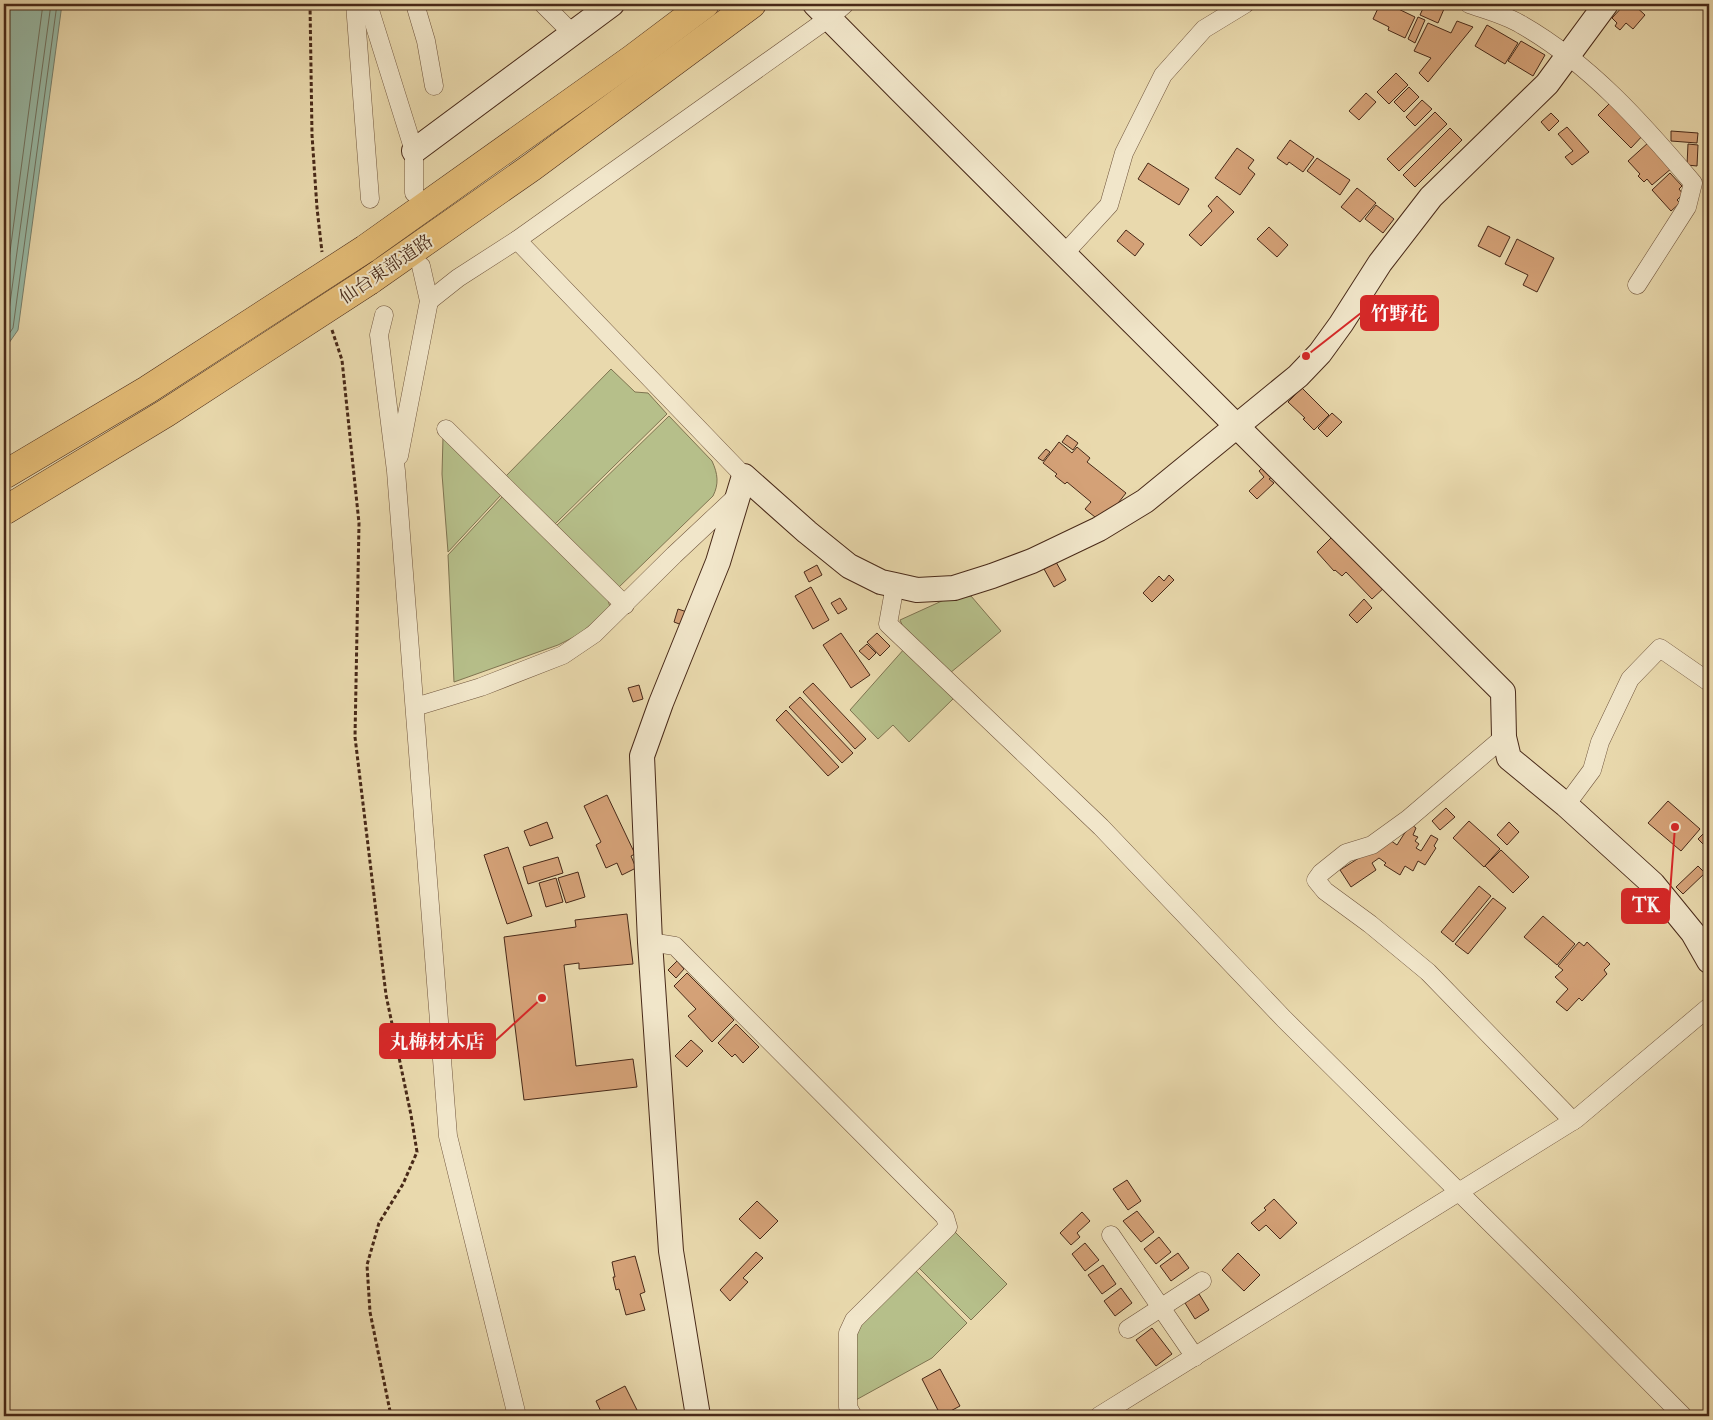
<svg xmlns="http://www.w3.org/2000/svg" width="1713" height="1420" font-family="'IM FELL Double Pica','Noto Serif JP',serif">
  <rect width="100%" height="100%" fill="#e9d9ad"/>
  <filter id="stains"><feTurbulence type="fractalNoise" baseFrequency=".004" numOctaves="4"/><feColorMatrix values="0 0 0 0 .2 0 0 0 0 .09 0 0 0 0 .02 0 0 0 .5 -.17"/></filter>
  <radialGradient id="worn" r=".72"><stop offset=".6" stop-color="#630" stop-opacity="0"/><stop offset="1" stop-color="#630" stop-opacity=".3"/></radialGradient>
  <g fill="#b6bf8a" stroke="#7f7451">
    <polygon points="611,369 635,392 648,393 667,414 555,524 506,476"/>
    <path d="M669,416L712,461C718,474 719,484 713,496L618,588L556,526Z"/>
    <polygon points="443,437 501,495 448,552 442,474"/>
    <polygon points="503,496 608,600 610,607 580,634 558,645 454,682 448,555"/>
    <polygon points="971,596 1001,631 950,673 903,627 900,620 944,600"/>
    <polygon points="905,648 955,697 909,742 893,725 878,739 850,710"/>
    <polygon points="952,1229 1007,1284 971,1320 916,1265"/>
    <polygon points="913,1268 967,1323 932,1358 854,1401 856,1327"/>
  </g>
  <polygon fill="#98baa7" stroke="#78806e" points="4,4 62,4 18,330 4,350"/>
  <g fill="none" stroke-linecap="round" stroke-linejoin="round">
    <g stroke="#707260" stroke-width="1">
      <polyline points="4,297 43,4"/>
      <polyline points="4,331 7,325 51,4"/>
      <polyline points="4,341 13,328 57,4"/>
    </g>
  </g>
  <g fill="#d4a177" stroke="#482918">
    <polygon points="1380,4 1388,4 1415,17 1405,38 1388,30 1389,27 1373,19"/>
    <polygon points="1425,4 1434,4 1444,9 1438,23 1420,15"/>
    <polygon points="1625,4 1633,4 1645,15 1633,29 1626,23 1620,30 1615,26 1617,23 1612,18"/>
    <polygon points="1418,17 1425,20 1415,43 1408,39"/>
    <polygon points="1457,21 1473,27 1428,82 1419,73 1431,58 1414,51 1428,23 1451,33"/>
    <polygon points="1487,25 1518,43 1505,64 1475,46"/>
    <polygon points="1521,41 1545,55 1533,76 1508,61"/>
    <polygon points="1396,73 1408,85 1389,104 1377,92"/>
    <polygon points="1409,87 1419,97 1404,112 1394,102"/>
    <polygon points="1366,93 1376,102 1359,120 1349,111"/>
    <polygon points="1422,100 1432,109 1415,126 1406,117"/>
    <polygon points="1612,101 1645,133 1631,148 1598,115"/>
    <polygon points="1435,112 1447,124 1399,171 1387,159"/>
    <polygon points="1551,113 1559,121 1549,131 1541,122"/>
    <polygon points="1567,127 1589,152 1572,165 1565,157 1573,151 1558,134"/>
    <polygon points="1450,128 1462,140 1415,187 1403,175"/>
    <polygon points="1671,131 1698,133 1697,143 1671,141"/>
    <polygon points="1290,140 1314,157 1303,172 1289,162 1287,165 1277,158"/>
    <polygon points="1649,142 1672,168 1652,185 1647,179 1644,182 1638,176 1640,174 1628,161"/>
    <polygon points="1688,144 1698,145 1697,166 1687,165"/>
    <polygon points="1237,148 1254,160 1248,168 1255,174 1240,195 1215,178"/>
    <polygon points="1317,158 1350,180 1340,195 1307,171"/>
    <polygon points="1148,163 1189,189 1179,205 1138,179"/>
    <polygon points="1670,173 1682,186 1679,189 1683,194 1677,200 1680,203 1671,211 1652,190"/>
    <polygon points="1357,188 1376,203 1360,222 1341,207"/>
    <polygon points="1217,196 1234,212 1201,246 1189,235 1212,211 1208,206"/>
    <polygon points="1376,205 1394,219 1383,233 1365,219"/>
    <polygon points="1488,226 1510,237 1500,257 1478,246"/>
    <polygon points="1269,227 1288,245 1277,257 1257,239"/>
    <polygon points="1126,230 1144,244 1135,256 1117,241"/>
    <polygon points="1517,239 1554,258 1537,292 1523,285 1528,275 1505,264"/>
    <polygon points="1302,388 1329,415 1314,430 1303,419 1305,418 1288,402"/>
    <polygon points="1332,413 1342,422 1327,437 1318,428"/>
    <polygon points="1067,435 1078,443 1073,450 1062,442"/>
    <polygon points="1059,442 1072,453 1077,447 1090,458 1087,462 1126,493 1115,507 1095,517 1085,509 1091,502 1067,482 1065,484 1055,476 1057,474 1043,463"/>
    <polygon points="1046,449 1050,452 1043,461 1038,458"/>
    <polygon points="1263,467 1272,477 1269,479 1274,483 1257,499 1249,491 1264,477 1259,471"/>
    <polygon points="1336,533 1387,585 1372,599 1346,572 1342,576 1335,570 1334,571 1317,552"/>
    <polygon points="1056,562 1066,580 1054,587 1044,569"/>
    <polygon points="817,565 822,575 809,582 804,572"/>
    <polygon points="1169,575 1174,580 1152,602 1143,593 1159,576 1164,581"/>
    <polygon points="811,587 829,620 813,629 795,596"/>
    <polygon points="840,598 847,609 838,614 831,603"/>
    <polygon points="1364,599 1372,608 1357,623 1349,615"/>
    <polygon points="678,609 687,612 682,625 674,622"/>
    <polygon points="841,633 870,675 851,688 823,645"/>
    <polygon points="877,633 890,646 880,656 867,642"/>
    <polygon points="867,644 876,653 869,660 859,651"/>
    <polygon points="813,683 866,739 855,749 803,692"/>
    <polygon points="639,685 643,699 633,702 628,688"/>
    <polygon points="800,697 853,753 842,763 789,707"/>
    <polygon points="786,710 839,767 828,776 776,720"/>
    <polygon points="607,795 635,854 631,856 636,868 622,875 617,863 606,868 596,845 601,842 584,806"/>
    <polygon points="1668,801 1700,829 1681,851 1648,823"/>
    <polygon points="1446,808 1455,817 1440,830 1432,821"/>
    <polygon points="1469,821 1500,849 1484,867 1453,838"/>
    <polygon points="547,822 553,838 530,846 524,831"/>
    <polygon points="1509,822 1519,832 1507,845 1497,835"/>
    <polygon points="1412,825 1416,828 1413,835 1418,837 1415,841 1419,844 1416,848 1421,851 1431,835 1438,839 1434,846 1436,848 1425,865 1418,861 1413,871 1405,866 1400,875 1384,865 1386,863 1379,858 1372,863 1376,870 1351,887 1340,870 1384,842 1387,838 1397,845 1404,834"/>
    <polygon points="1704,833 1709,837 1709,843 1706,847 1698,839"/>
    <polygon points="508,847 532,916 507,924 484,855"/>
    <polygon points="1501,850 1529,877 1513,893 1485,866"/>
    <polygon points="558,857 563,873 528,884 523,867"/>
    <polygon points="1698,866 1705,873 1683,894 1676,887"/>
    <polygon points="578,872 585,897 566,903 558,878"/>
    <polygon points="556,878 563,902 546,907 539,883"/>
    <polygon points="1479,886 1491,896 1453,942 1441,932"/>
    <polygon points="1493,898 1506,908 1468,954 1455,944"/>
    <polygon points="627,914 633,964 579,969 579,963 564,965 576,1066 633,1059 637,1087 524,1100 504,937 576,927 575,920"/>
    <polygon points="1543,916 1575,944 1557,965 1524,937"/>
    <polygon points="1579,942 1584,946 1587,942 1610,964 1604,970 1607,974 1582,1001 1579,998 1567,1011 1556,1002 1568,989 1555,977 1563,970 1558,966"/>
    <polygon points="677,961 684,969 676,978 668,970"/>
    <polygon points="687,973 734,1020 712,1042 688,1016 696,1009 674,986"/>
    <polygon points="736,1024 759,1047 743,1063 735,1054 732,1057 718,1043"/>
    <polygon points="691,1040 703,1051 687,1067 675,1056"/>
    <polygon points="1127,1180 1141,1201 1128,1210 1113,1189"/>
    <polygon points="1274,1199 1297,1223 1280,1239 1266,1225 1259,1231 1251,1223 1266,1210 1264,1208"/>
    <polygon points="757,1201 778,1221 760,1239 739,1219"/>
    <polygon points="1137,1211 1154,1232 1141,1242 1123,1221"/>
    <polygon points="1082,1212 1090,1221 1077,1233 1080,1237 1071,1245 1060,1233"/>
    <polygon points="1159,1237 1171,1252 1156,1264 1144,1249"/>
    <polygon points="1085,1243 1099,1260 1085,1271 1072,1254"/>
    <polygon points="756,1252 763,1258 743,1278 748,1282 730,1301 720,1290"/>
    <polygon points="1178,1253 1189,1268 1171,1281 1160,1266"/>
    <polygon points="1238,1253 1260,1275 1244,1291 1222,1270"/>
    <polygon points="635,1256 645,1292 640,1294 645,1310 626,1315 619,1289 616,1290 613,1277 615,1277 612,1262"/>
    <polygon points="1103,1265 1116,1284 1102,1294 1088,1275"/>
    <polygon points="1121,1288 1132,1303 1115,1316 1104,1301"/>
    <polygon points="1199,1294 1209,1310 1195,1319 1185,1303"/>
    <polygon points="1152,1328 1172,1354 1156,1366 1136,1340"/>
    <polygon points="940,1369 960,1406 941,1416 922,1379"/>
    <polygon points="625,1386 640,1416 603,1416 596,1401"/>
  </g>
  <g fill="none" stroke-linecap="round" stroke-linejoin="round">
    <g stroke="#70553d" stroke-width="19">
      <g id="street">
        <polyline points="355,4 370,199"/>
        <polyline points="368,4 414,151 414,193"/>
        <polyline points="415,4 426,41 434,86"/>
        <polyline points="543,4 572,33"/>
        <path d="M1469,4C1486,10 1506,15 1522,25C1590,64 1643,124 1693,183L1687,207L1637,285"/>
        <polyline points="517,240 744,476"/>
        <polyline points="1064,254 1109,205 1124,153 1163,75 1204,29 1245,4"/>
        <polyline points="429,301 458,278 517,240 829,18 845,4"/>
        <polyline points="384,315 379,335 396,471 448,1136 517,1416"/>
        <polyline points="446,429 625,605"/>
        <polyline points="399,456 429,301 421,266"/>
        <polyline points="895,585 888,624 1101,827 1284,1019 1565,1297 1683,1416"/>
        <polyline points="415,707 481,687 563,655 594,634 674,555 738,495"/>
        <polyline points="1504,737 1408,819 1372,845 1346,853 1321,873 1316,880 1325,891 1370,924 1428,972 1573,1121"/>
        <polyline points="1566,805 1592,770 1600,742 1630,679 1660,648 1709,682"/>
        <polyline points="650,942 675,946 945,1217 948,1227 854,1320 848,1333 848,1407 853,1416"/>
        <polyline points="1111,1235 1195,1357"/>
        <polyline points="1128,1329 1202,1281"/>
        <polyline points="1099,1416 1576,1119 1709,1007"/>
      </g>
    </g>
    <g stroke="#482918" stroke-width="26">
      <g id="secondary">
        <polyline points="815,4 900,90 1503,692 1504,737 1509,758 1566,805 1653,884 1693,933 1709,961"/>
        <polyline points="414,151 612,4"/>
        <polyline points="698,1416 671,1251 650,942 642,756 661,703 718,562 744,476 807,532 849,566 881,582 895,585 917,590 954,588 992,576 1032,561 1099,529 1145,501 1298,376 1320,353 1341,324 1380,263 1431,197 1547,84 1606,4"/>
      </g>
    </g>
    <g stroke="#482918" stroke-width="29">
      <g id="highway">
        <polyline points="365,249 632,59 705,4"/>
        <polyline points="369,281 532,167 752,4"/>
      </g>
    </g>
    <g stroke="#482918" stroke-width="3" stroke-dasharray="4 2.5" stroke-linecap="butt">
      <polyline points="310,4 312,135 317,208 322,252"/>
      <polyline points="332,330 342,360 359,523 355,737 386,995 411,1115 417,1152 403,1184 379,1223 367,1265 370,1312 391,1416"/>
    </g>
    <use href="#street" stroke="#f1e6ca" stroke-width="18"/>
    <use href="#secondary" stroke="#f1e6ca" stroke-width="24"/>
    <use href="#highway" stroke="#e4bc76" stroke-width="28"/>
    <g stroke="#482918" stroke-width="29" stroke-linecap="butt">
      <g id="highway-bridge">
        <polyline points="4,475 147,390 365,249"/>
        <polyline points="4,511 166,413 369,281"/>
      </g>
    </g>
    <use href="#highway-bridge" stroke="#e4bc76" stroke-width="28"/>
  </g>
  <g text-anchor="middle" stroke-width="4" stroke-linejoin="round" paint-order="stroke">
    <g font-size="18" fill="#482918" stroke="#f1e6ca">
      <text transform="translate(386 269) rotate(-34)" y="6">仙台東部道路</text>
    </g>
  </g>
  <path fill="none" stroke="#d62828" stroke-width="2" d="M1306 356L1361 313M1675 827L1669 906M542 998L495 1041"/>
  <g fill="#d62828" stroke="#f1e6ca" stroke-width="2">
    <circle cx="1306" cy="356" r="5"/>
    <circle cx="1675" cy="827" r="5"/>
    <circle cx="542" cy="998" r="5"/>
  </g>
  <g fill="#d62828" stroke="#d62828" stroke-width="2">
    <rect x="1361" y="296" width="77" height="34" rx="5"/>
    <rect x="1622" y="889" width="47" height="34" rx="5"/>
    <rect x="380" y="1024" width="115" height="34" rx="5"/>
  </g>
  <g font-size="19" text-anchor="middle" font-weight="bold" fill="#fff">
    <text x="1399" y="320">竹野花</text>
    <text x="1646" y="912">TK</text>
    <text x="437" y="1048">丸梅材木店</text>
  </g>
  <rect width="1713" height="1420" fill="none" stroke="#e9d9ad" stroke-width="20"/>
  <rect x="5" y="5" width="1703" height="1410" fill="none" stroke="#482918" stroke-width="2.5"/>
  <rect x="10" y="10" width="1693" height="1400" fill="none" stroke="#482918"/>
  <rect width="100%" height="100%" filter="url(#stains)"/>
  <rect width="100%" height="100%" fill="url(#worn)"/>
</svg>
